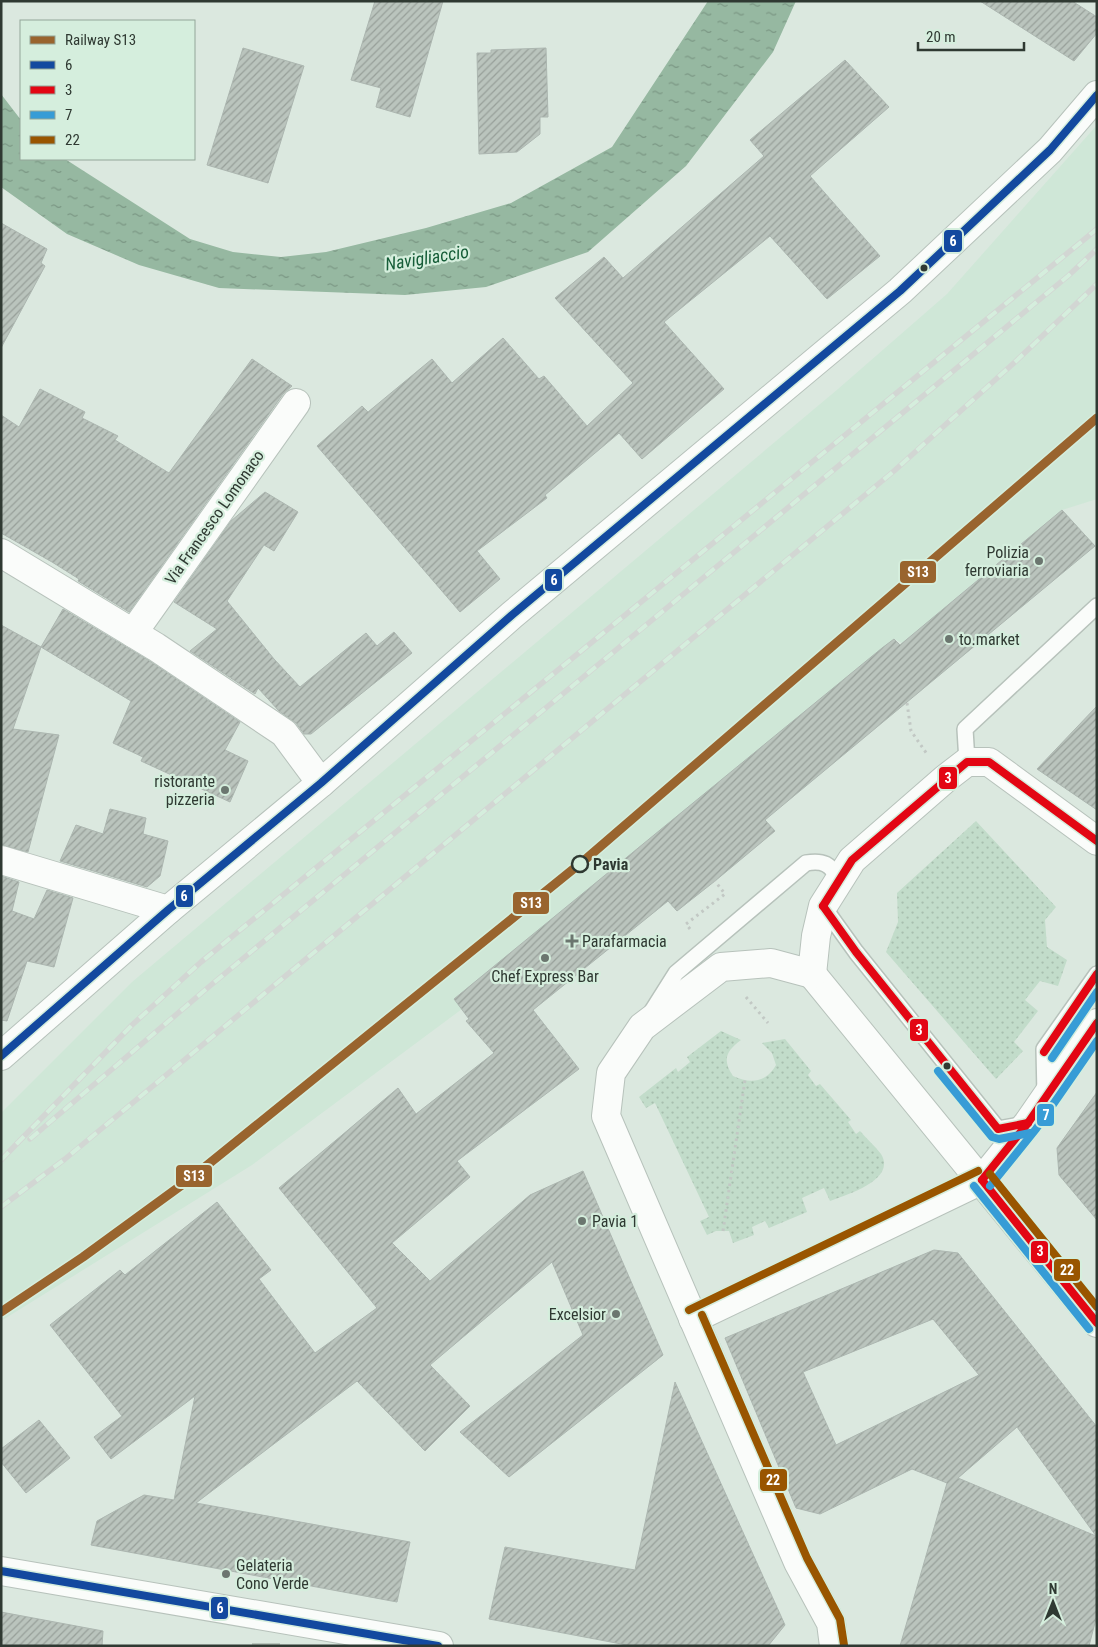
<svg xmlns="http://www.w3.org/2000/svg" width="1098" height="1647" font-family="'Roboto Condensed',sans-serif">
  <defs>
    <pattern id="garden-dots" width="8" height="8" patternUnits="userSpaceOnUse" patternTransform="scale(1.25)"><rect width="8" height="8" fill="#c2dcca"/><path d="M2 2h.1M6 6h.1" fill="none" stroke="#a7beae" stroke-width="1.8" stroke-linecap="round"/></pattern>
    <pattern id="water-ripples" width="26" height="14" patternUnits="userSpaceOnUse" patternTransform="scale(1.25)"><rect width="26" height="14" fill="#96b8a1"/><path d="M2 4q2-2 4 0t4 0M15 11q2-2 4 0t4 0" fill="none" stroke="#7b9784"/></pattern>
    <pattern id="building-hatch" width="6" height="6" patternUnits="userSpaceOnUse" patternTransform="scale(1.25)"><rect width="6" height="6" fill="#bac4bd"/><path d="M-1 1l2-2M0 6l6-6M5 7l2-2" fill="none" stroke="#98a09a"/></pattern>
  </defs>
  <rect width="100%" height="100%" fill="#dbe8df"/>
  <polygon fill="#cfe7d7" points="1097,125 1097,499 1062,510 902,643 894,639 454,999 462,1009 252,1165 1,1321 1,1113 132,982 838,389 947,294"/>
  <g fill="url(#garden-dots)">
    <polygon points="976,821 1056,907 1045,920 1047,947 1067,960 1058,986 1040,981 1025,1000 1038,1011 1014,1042 1023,1051 996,1079 886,952 898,922 897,893"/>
    <path d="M721,1031L741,1040C726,1051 722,1060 733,1076C750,1084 766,1083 776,1065L772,1053L762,1043L785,1039L811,1071L808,1075L816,1086L820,1084L851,1120L848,1122L856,1134L860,1131C866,1138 875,1146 881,1154C897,1180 846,1195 830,1201L824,1188L802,1198L807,1212L769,1228L765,1221L752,1227L754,1235L733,1243L729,1231H716L707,1235L700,1221L709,1217L655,1103L646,1108L639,1097L676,1068L678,1072L690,1062L687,1057Z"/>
  </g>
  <polygon fill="url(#water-ripples)" points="708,1 796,1 773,52 686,166 588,252 486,287 405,295 219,288 139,265 67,234 1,187 1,94 21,120 21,159 65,159 190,239 233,252 281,257 326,252 426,228 511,203 612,147"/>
  <g fill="url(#building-hatch)" stroke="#acb6b0" fill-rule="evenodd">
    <polygon points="375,1 443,1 410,117 376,107 381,88 351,80"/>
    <polygon points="980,1 1072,1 1097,17 1097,33 1074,61"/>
    <polygon points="243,48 304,66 268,183 207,165"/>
    <polygon points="546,48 548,117 540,117 540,134 517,152 479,154 477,53 491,53 491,50"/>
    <polygon points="845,60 889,107 810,176 880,256 827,299 770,236 664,322 724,389 642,459 619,433 545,495 547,498 477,551 500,579 460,612 317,446 362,406 368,412 432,359 452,383 503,338 539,379 544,376 587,426 633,383 555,298 604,257 623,278 764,156 750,140"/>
    <polygon points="1,223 47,249 41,263 45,266 1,348"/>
    <polygon points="252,359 292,386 283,394 129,612 78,581 79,579 52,562 1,533 1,415 19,427 40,389 85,412 82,418 118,436 115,440 169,473"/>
    <polygon points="265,492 298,512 274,551 264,545 227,601 274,659 300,687 366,633 377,646 394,632 412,653 311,734 304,734 296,723 279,711 258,688 255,694 190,651 217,629 174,602 231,521"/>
    <polygon points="1062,510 1095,546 765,820 775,831 715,881 677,911 668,901 533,1010 579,1069 457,1161 470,1177 392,1243 430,1281 530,1195 583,1171 663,1355 509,1477 460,1432 583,1335 552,1262 430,1365 470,1406 425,1451 357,1381 196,1503 410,1542 397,1602 91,1545 97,1521 144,1495 174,1500 195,1396 111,1459 94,1437 122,1416 50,1325 120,1270 125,1275 217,1202 271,1270 259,1279 315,1353 377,1308 279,1188 398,1088 416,1114 494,1053 466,1021 469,1019 454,999 882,648 894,639 900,645"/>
    <polygon points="63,609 148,660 240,722 225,750 248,761 230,802 141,761 143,757 113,743 131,701 41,647"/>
    <polygon points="1,625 41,647 13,729 59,735 28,852 1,845"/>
    <polygon points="1097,706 1097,810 1037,769"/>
    <polygon points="110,809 146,818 143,834 168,841 160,876 147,887 60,861 76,825 103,834"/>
    <polygon points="1,876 19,882 12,911 34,919 47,890 73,898 54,967 27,961 7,1021 1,1020"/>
    <polygon points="1097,1092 1097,1220 1059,1175 1057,1148"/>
    <path d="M934,1250L958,1253L1097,1427V1615L1089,1646H900L947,1483L912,1469L820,1514L796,1508L725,1338ZM933,1319L979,1375L836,1445L803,1372ZM1017,1427L1096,1536L958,1478Z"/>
    <polygon points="675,1382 785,1625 768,1646 632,1646 489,1619 505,1547 635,1570"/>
    <polygon points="39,1420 70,1458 26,1493 1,1462 1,1449"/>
    <polygon points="1,1612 103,1631 102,1646 1,1646"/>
  </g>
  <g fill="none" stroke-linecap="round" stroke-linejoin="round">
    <polyline stroke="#b9c5bc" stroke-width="28" stroke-dasharray="28 14" stroke-linecap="butt" points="266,1646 266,1643"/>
    <g stroke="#b7c2bb" stroke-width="18">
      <g id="lane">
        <polyline points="967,762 965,729 1097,606"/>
        <polyline points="823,906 856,952 998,1129 1026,1124"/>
        <path d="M652,1011L676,973L806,863C823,860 831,864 838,879"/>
        <polyline points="1045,1096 1044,1049 1097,974"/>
      </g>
    </g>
    <g stroke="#b7c2bb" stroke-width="30">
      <g id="street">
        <polyline points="1,553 156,647 284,733 321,783"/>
        <polyline points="133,633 296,403"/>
        <polyline points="1,860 168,910"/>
        <polyline points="812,974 771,963 721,967 642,1027 611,1073 606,1116 798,1562 831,1623 834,1646"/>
        <polyline points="812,974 1097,1323"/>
        <polyline points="812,974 816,936 823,906 852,860 945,779 967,762 989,762 1097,841"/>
        <polyline points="693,1319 982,1180 1028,1123 1097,1023"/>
      </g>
    </g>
    <g stroke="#b7c2bb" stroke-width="30">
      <g id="secondary">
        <polyline points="1,1056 168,910 321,783 512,615 900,291 1050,150 1097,95"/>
        <polyline points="1,1571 439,1646"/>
      </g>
    </g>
    <g stroke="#c2c8c4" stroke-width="3" stroke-dasharray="2.5 4" stroke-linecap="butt">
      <polyline points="907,703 911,731 927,754"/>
      <polyline points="690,929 686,924 725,894 715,881"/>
      <polyline points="746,997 768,1023"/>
      <polyline points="723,1231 745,1080"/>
    </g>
    <use href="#lane" stroke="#fafcfa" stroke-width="15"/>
    <use href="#street" stroke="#fafcfa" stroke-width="28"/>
    <use href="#secondary" stroke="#fafcfa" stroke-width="28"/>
    <g stroke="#d2d6d3" stroke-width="5.5">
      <g id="rail">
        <polyline points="30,1139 211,985 1068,276 1097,249"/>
        <polyline points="1,1160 132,1025 201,962 1097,229"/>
        <polyline points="1,1207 65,1159 894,471 1015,362 1097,284"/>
      </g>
    </g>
    <use href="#rail" stroke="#d5eedd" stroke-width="4" stroke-dasharray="11" stroke-linecap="butt"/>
    <g stroke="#d5eedd" stroke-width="11">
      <g id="bus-1">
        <polyline points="1,1056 168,910 321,783 512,615 900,291 1050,150 1097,95"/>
        <polyline points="1,1571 438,1646"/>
      </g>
    </g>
    <g stroke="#d5eedd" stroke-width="11">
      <g id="bus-2">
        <polyline points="823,906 852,860 967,762 989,762 1097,841"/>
        <polyline points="823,906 856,952 998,1129 1028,1123"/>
        <polyline points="1044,1052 1097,974"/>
        <polyline points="982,1180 1028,1123 1097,1023"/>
        <polyline points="982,1180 1097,1323"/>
      </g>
    </g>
    <g stroke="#d5eedd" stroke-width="11">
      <g id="bus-3">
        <polyline points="1052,1058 1097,992"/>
        <polyline points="938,1071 992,1137 999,1139 1030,1133"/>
        <polyline points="974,1186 1089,1329"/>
        <polyline points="990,1186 1036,1129 1097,1041"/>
      </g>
    </g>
    <g stroke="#d5eedd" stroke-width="11">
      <g id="bus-4">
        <polyline points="990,1174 1097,1307"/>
        <polyline points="689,1310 978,1171"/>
        <polyline points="702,1315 807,1558 840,1619 844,1645"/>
      </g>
    </g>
    <use href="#bus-1" stroke="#13499f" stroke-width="8"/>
    <use href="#bus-2" stroke="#e30613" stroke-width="8"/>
    <use href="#bus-3" stroke="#379cd6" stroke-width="8"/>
    <use href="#bus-4" stroke="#950" stroke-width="8"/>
    <g stroke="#d5eedd" stroke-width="12">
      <polyline id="rail-1" points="1,1312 83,1257 190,1179 587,858 1097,418"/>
    </g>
    <use href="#rail-1" stroke="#99642e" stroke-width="9"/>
  </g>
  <g fill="#2f3932" stroke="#d5eedd" stroke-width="2">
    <circle cx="924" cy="268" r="4.5"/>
    <circle cx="947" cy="1066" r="4.5"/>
  </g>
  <g fill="#6b766f" stroke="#d5eedd" stroke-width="2">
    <circle cx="1039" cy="561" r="5"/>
    <circle cx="949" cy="639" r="5"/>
    <circle cx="225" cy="790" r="5"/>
    <path d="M569.5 933.5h5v5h5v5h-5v5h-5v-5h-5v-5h5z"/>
    <circle cx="545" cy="958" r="5"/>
    <circle cx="582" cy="1221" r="5"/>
    <circle cx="616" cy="1314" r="5"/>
    <circle cx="226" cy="1574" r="5"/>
  </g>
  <circle fill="#d5eedd" stroke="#2f3932" stroke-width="2.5" cx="580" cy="864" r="8"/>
  <g text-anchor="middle" stroke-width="4.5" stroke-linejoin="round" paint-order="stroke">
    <g font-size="16" fill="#2f3932" stroke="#d5eedd">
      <text transform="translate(214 517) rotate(-55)" y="6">Via Francesco Lomonaco</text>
    </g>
    <g font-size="16" fill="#2f3932" stroke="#d5eedd" text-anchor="start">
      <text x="1029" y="558" text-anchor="end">Polizia<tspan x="1029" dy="18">ferroviaria</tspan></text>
      <text x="959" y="645">to.market</text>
      <text x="215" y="787" text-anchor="end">ristorante<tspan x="215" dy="18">pizzeria</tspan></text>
      <text x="582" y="947">Parafarmacia</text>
      <text x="545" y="982" text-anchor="middle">Chef Express Bar</text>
      <text x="592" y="1227">Pavia 1</text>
      <text x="606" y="1320" text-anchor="end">Excelsior</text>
      <text x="236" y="1571">Gelateria<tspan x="236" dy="18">Cono Verde</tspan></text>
    </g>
    <g font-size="16" font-weight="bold" fill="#2f3932" stroke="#d5eedd" text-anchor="start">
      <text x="593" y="870">Pavia</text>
    </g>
    <g font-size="18" font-style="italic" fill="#165d38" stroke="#d5eedd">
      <text transform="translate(427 258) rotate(-9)" y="6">Navigliaccio</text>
    </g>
  </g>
  <g stroke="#d5eedd" stroke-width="2">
    <rect x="943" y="229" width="20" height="24" rx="5" fill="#13499f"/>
    <rect x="899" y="560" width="38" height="24" rx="5" fill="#99642e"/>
    <rect x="544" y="568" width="19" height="24" rx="5" fill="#13499f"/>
    <rect x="938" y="766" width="20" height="24" rx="5" fill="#e30613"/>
    <rect x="175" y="884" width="19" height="24" rx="5" fill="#13499f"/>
    <rect x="512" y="891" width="38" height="24" rx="5" fill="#99642e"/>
    <rect x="909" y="1018" width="20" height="24" rx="5" fill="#e30613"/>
    <rect x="1036" y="1103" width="19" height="24" rx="5" fill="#379cd6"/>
    <rect x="175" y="1164" width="38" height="24" rx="5" fill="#99642e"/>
    <rect x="1030" y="1240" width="19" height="24" rx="5" fill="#e30613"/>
    <rect x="1053" y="1258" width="28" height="24" rx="5" fill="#950"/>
    <rect x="759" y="1468" width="29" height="24" rx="5" fill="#950"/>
    <rect x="210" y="1596" width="19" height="24" rx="5" fill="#13499f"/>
  </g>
  <g font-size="14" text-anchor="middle" font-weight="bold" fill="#fff">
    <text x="953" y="246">6</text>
    <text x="918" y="577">S13</text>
    <text x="554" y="585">6</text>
    <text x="948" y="783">3</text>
    <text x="184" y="901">6</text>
    <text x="531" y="908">S13</text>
    <text x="919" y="1035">3</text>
    <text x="1046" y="1120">7</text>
    <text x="194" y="1181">S13</text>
    <text x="1040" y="1256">3</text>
    <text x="1067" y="1275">22</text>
    <text x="773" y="1485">22</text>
    <text x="220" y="1613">6</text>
  </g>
  <rect width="1098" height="1647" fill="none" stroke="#2f3932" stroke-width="5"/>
  <rect x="20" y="20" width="175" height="140" fill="#d5eedd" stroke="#93a699"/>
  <rect x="30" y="36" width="25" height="8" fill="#99642e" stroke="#93a699"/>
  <text x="65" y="45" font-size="15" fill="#2f3932">Railway S13</text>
  <rect x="30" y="61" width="25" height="8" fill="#13499f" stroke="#93a699"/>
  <text x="65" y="70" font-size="15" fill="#2f3932">6</text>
  <rect x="30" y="86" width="25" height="8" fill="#e30613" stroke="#93a699"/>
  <text x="65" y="95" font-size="15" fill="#2f3932">3</text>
  <rect x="30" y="111" width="25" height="8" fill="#379cd6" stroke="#93a699"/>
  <text x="65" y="120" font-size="15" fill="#2f3932">7</text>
  <rect x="30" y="136" width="25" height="8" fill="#995500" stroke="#93a699"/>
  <text x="65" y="145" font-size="15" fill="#2f3932">22</text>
  <g transform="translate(1053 1602)" stroke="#d5eedd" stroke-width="4" paint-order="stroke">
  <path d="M0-4L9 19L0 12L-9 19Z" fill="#2f3932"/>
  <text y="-8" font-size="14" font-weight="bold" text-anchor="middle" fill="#2f3932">N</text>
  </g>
  <path d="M918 42v8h106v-8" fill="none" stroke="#2f3932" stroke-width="2.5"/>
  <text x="926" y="42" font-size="15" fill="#2f3932" stroke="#d5eedd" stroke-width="4" paint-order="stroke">20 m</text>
</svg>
